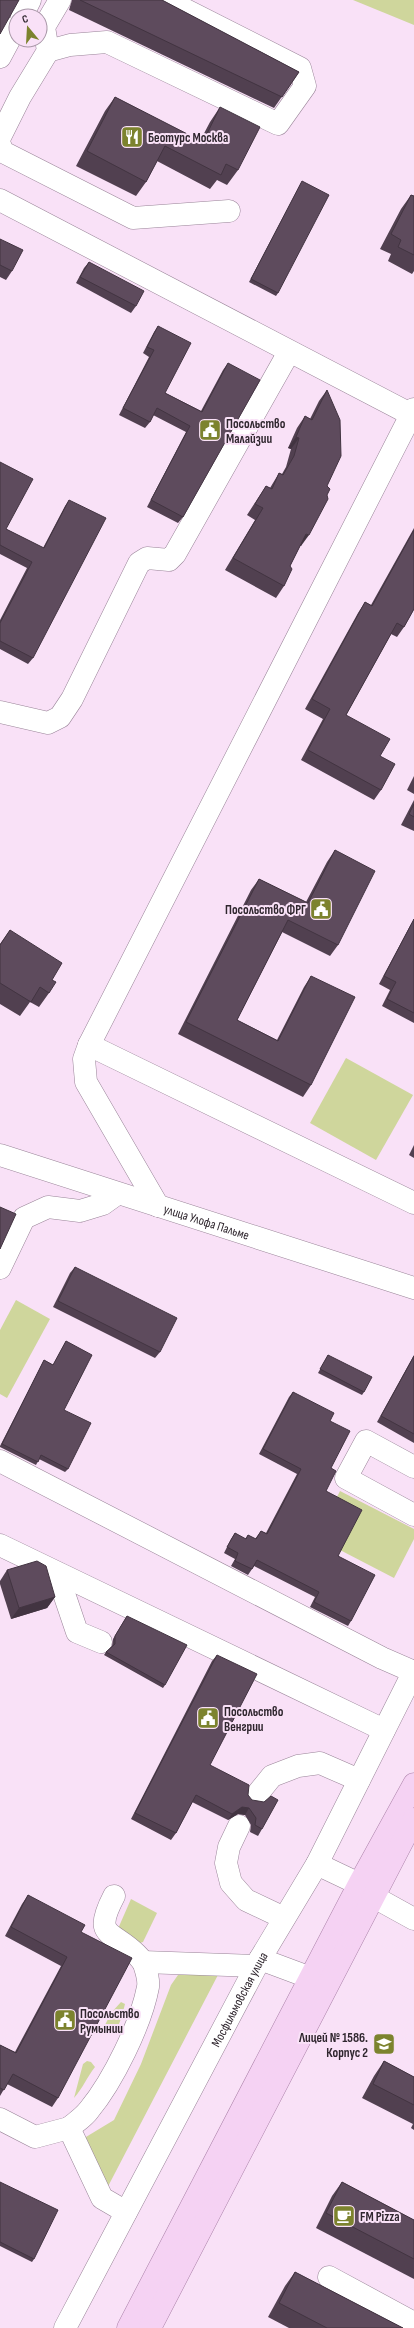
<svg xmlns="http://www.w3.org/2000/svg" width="414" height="2328" font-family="'Sofia Sans Condensed',sans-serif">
  <rect width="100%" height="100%" fill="#f9e1f7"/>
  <g fill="#cfd69c">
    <polygon points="353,0 414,0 414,25"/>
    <polygon points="346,1058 413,1095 376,1160 310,1123"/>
    <polygon points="16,1300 50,1319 7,1398 0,1394 0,1330"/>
    <polygon points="340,1491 414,1529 414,1539 394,1578 340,1550 334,1503"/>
    <polygon points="131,1899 157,1913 143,1942 137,1944 117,1931"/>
    <polygon points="219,1973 102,2198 76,2143 114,2120 141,2064 171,1985 178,1975"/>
    <path d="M121,2002L125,2004C122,2015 120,2027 112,2034L103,2029L111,2013Z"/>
    <path d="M87,2061L91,2062L95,2067C87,2077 83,2088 74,2098L83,2064Z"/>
  </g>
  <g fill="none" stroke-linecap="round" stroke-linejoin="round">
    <g stroke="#998498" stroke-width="23">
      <g id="minor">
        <polyline points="22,16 30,0"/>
        <polyline points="48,51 70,45 107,42 278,124 305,86 300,68 166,0"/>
        <polyline points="0,57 16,27"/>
        <polyline points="0,137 20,97 48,51 44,27 60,0"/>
        <polyline points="0,145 3,152 133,218 229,211"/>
        <polyline points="0,200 414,416"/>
        <polyline points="0,712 48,723 60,717 72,699 139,563 147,558 169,560 175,554 289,352"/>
        <polyline points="89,1045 414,1203"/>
        <path id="s1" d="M0,1155L414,1288"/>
        <polyline points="158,1206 86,1082 84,1059 89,1045 414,409"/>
        <polyline points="0,1268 24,1218 48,1207 80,1211 103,1204 117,1194"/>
        <polyline points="0,1461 382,1658 414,1672"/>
        <polyline points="414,1467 366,1441 346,1478 414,1515"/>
        <polyline points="0,1545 384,1730"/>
        <polyline points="57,1573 77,1632 101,1642"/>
        <polyline points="255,1797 272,1776 298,1766 320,1763 359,1780"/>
        <polyline points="239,1826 229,1847 226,1863 231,1883 246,1900 284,1918"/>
        <polyline points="317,1864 359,1884"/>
        <path d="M114,1896C92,1938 112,1930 136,1954C139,1957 142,1960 144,1964C146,1970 149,1981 148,1987C141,2024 113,2081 89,2110C84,2117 76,2122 69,2128L102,2198L126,2212"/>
        <polyline points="374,1897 414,1919"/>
        <polyline points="260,1959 311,1978"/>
        <polyline points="143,1962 256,1966"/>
        <polyline points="0,2119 35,2137 69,2128"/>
        <polyline points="329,2277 414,2323"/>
        <path id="s2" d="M65,2328L260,1959L317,1864L414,1671"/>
      </g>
    </g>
    <g stroke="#ab82a9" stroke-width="23">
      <g id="major">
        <polyline points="128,2328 359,1884 414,1784"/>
        <polyline points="150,2328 414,1819"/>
      </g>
    </g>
    <use href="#minor" stroke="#fff" stroke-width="22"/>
    <use href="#major" stroke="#f5d2f3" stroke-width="22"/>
  </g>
  <g fill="#514050">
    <polygon points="72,0 162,0 299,72 274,108 69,10"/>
    <polygon points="115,97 200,141 210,122 220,107 238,170 227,185 217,180 210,189 157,161 146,182 136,196 76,166 105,111"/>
    <polygon points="302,181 278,293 276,296 249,282 300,185"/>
    <polygon points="411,195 414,196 414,271 412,274 388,261 391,254 380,249 401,209"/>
    <polygon points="0,239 12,271 6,280 0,277"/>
    <polygon points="89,262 136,306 131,313 76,283 84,268"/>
    <polygon points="158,326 165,393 201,411 223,370 228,363 183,517 178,523 147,507 186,432 153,415 150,422 145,428 119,415 149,357 143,353 154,332"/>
    <polygon points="327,390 327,486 301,546 300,546 290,566 284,586 276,598 225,570 255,520 247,515 258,498 266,486 270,488 279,473 282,474 286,467 291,449 288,448 297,428 305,416 310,419 319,401"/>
    <polygon points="0,462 6,529 43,548 65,506 69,500 33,658 28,664 0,649 0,620 27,568 0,554"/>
    <polygon points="414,528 414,609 404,627 397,637 391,634 346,715 380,756 381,790 374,800 301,760 323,719 305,709 358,613 365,602 371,605"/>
    <polygon points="414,776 414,794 407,790"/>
    <polygon points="414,800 414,831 401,825"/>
    <polygon points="335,850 338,945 330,956 282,932 237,1020 277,1040 304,987 311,976 311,1085 303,1097 178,1034 251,890 259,879 306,902 327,862"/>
    <polygon points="414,919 414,1023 382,1006 390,990 379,984 410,926"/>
    <polygon points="10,930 52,980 49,993 39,1007 30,1002 20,1016 0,1004 0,944"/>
    <polygon points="414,1145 414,1158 409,1155"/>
    <polygon points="75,1267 160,1352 155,1358 53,1307 70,1273"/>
    <polygon points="66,1341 64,1410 68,1469 65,1472 39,1459 36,1465 0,1447 0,1446 42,1364 44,1360 53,1365"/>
    <polygon points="328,1355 364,1392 362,1395 318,1373"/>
    <polygon points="414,1355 414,1443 377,1422"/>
    <polygon points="293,1392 330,1421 331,1468 326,1491 351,1621 348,1626 310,1607 315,1597 254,1566 248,1575 231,1566 235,1559 224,1553 231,1539 235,1533 245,1539 248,1535 255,1539 261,1531 266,1533 297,1474 259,1454 289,1397"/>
    <polygon points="7,1570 55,1597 47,1608 11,1619 0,1584 0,1581"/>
    <polygon points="127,1616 165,1685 163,1688 104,1655 106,1652 112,1646 113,1639"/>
    <polygon points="217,1655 210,1765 248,1795 262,1829 258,1836 250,1832 251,1825 245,1815 238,1814 228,1820 192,1802 176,1833 171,1840 131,1819 212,1661"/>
    <polygon points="28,1895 81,1932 58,2098 52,2107 7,2084 0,2096 0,2045 15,2052 61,1966 5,1936 22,1904"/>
    <polygon points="384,2061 414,2077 414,2130 411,2128 413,2124 362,2098 374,2076"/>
    <polygon points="0,2182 34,2259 32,2262 0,2246"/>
    <polygon points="342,2182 414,2220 414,2279 316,2228 332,2196"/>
    <polygon points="295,2272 403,2328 289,2328 268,2317 285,2286"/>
  </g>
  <g fill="#423441">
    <polygon points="296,437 299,438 291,449 288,448"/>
    <polygon points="306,534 309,535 301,546 298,545"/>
    <polygon points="55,1597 47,1608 11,1619 19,1608"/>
    <polygon points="242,1807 249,1808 245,1815 238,1814 228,1820 232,1814"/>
  </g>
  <g fill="#5e4b5d" stroke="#423441">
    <polygon points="0,0 19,0 0,34"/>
    <polygon points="80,0 162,0 299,72 282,97"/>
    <polygon points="115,97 203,142 220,107 260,127 238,170 226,164 221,175 165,146 146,182 87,151"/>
    <polygon points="302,181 329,195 278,293 251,279"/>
    <polygon points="411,195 414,196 414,255 398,247 401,240 391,234"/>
    <polygon points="0,239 23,250 12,271 0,265"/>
    <polygon points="89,262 144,291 136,306 80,277"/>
    <polygon points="158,326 191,343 165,393 202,412 228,363 260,380 183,517 151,500 190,426 157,408 150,422 123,408 154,350 147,347"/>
    <polygon points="327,390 340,420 341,456 327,486 330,489 327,495 328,499 309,535 306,534 290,566 292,569 284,586 233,558 263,508 255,504 266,486 272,489 279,473 283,475 294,456 299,438 296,437 305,416 312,420"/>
    <polygon points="0,462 33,479 6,529 44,548 69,500 106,518 33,658 0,641 0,623 32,562 0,545"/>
    <polygon points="414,530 414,609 404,627 397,623 346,715 390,739 380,756 395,764 381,790 308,750 330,709 312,699 365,602 372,606"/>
    <polygon points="414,804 414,817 409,814"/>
    <polygon points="335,850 375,871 338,945 288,920 237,1020 278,1041 311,976 355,997 311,1085 186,1022 259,879 308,903"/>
    <polygon points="414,919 414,1013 387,999 396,982 384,976"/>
    <polygon points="10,930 62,963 52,980 56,982 49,993 40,987 31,1002 0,983 0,945"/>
    <polygon points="0,1207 16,1214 0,1249"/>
    <polygon points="75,1267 177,1318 160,1352 58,1301"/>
    <polygon points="66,1341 92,1355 64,1410 91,1423 68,1469 41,1455 38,1462 2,1444 44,1360 53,1365"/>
    <polygon points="328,1355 372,1377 364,1392 320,1369"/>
    <polygon points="414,1356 414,1434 381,1416"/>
    <polygon points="293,1392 334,1413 330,1421 350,1431 331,1468 336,1471 326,1491 362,1510 338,1556 375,1575 351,1621 314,1602 319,1592 257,1560 252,1569 235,1561 238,1553 227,1547 235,1533 246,1539 248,1535 256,1539 261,1531 267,1534 301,1469 263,1449"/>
    <polygon points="37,1561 46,1566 55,1597 19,1608 7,1570"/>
    <polygon points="127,1616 187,1645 165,1685 106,1652 115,1644 115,1636"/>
    <polygon points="217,1655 257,1674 210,1765 249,1785 248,1795 252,1800 264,1802 271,1796 278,1800 262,1829 255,1825 256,1818 249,1808 242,1807 232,1814 196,1795 176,1833 135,1813"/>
    <polygon points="28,1895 85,1925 81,1932 132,1958 58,2098 13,2074 4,2090 0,2088 0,2045 16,2053 67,1957 11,1927"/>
    <polygon points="384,2061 414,2077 414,2105 373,2084"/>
    <polygon points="0,2182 58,2210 34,2259 0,2242"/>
    <polygon points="342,2182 414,2220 414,2259 326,2213"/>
    <polygon points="295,2272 403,2328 327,2328 279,2303"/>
  </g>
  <defs>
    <g id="restaurant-square" transform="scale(1.15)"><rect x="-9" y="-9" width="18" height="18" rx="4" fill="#7c832e" stroke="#f9e1f7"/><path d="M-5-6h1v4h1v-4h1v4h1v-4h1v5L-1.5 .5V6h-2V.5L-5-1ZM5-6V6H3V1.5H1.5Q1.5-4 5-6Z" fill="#fff"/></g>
    <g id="civic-square" transform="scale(1.15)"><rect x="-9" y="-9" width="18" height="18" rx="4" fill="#7c832e" stroke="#f9e1f7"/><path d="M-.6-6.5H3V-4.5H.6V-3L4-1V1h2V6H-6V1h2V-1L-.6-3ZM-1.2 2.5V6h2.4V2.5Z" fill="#fff"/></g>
    <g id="school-square" transform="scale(1.15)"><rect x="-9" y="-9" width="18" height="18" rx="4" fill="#7c832e" stroke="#f9e1f7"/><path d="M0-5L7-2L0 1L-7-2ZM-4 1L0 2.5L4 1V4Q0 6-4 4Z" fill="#fff"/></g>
    <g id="cafe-square" transform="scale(1.15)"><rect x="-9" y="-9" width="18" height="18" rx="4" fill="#7c832e" stroke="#f9e1f7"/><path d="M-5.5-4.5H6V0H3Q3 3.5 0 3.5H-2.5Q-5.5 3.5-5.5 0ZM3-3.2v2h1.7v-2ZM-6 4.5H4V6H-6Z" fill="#fff"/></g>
  </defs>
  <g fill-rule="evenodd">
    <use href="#restaurant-square" x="132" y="137"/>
    <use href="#civic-square" x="210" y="430"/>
    <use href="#civic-square" x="321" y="909"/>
    <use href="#civic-square" x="208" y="1718"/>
    <use href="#civic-square" x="65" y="2020"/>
    <use href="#school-square" x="384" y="2044"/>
    <use href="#cafe-square" x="344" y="2216"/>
  </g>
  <g text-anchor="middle" stroke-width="4" stroke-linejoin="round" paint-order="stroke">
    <g font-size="13" font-weight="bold" fill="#2f262e" stroke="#f9e1f7" text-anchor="start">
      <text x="148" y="142">Беотурс Москва</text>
      <text x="226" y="428">Посольство<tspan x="226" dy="15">Малайзии</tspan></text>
      <text x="306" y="914" text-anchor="end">Посольство ФРГ</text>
      <text x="224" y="1716">Посольство<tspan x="224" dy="15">Венгрии</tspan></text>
      <text x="80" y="2018">Посольство<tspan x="80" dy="15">Румынии</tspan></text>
      <text x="368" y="2042" text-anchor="end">Лицей № 1586.<tspan x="368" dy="15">Корпус 2</tspan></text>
      <text x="360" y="2221">FM Pizza</text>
    </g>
    <g font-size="13" fill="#2f262e" stroke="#f9e1f7">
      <text dy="5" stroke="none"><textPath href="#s1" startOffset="217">улица Улофа Пальме</textPath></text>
      <text dy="5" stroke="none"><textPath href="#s2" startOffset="372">Мосфильмовская улица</textPath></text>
    </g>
  </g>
  <g transform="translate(28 28) rotate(342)"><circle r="19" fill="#f9e1f7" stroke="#a896a7"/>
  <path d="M0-3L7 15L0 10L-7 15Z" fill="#7c832e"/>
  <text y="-6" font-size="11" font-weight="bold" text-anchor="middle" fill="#2f262e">С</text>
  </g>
</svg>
